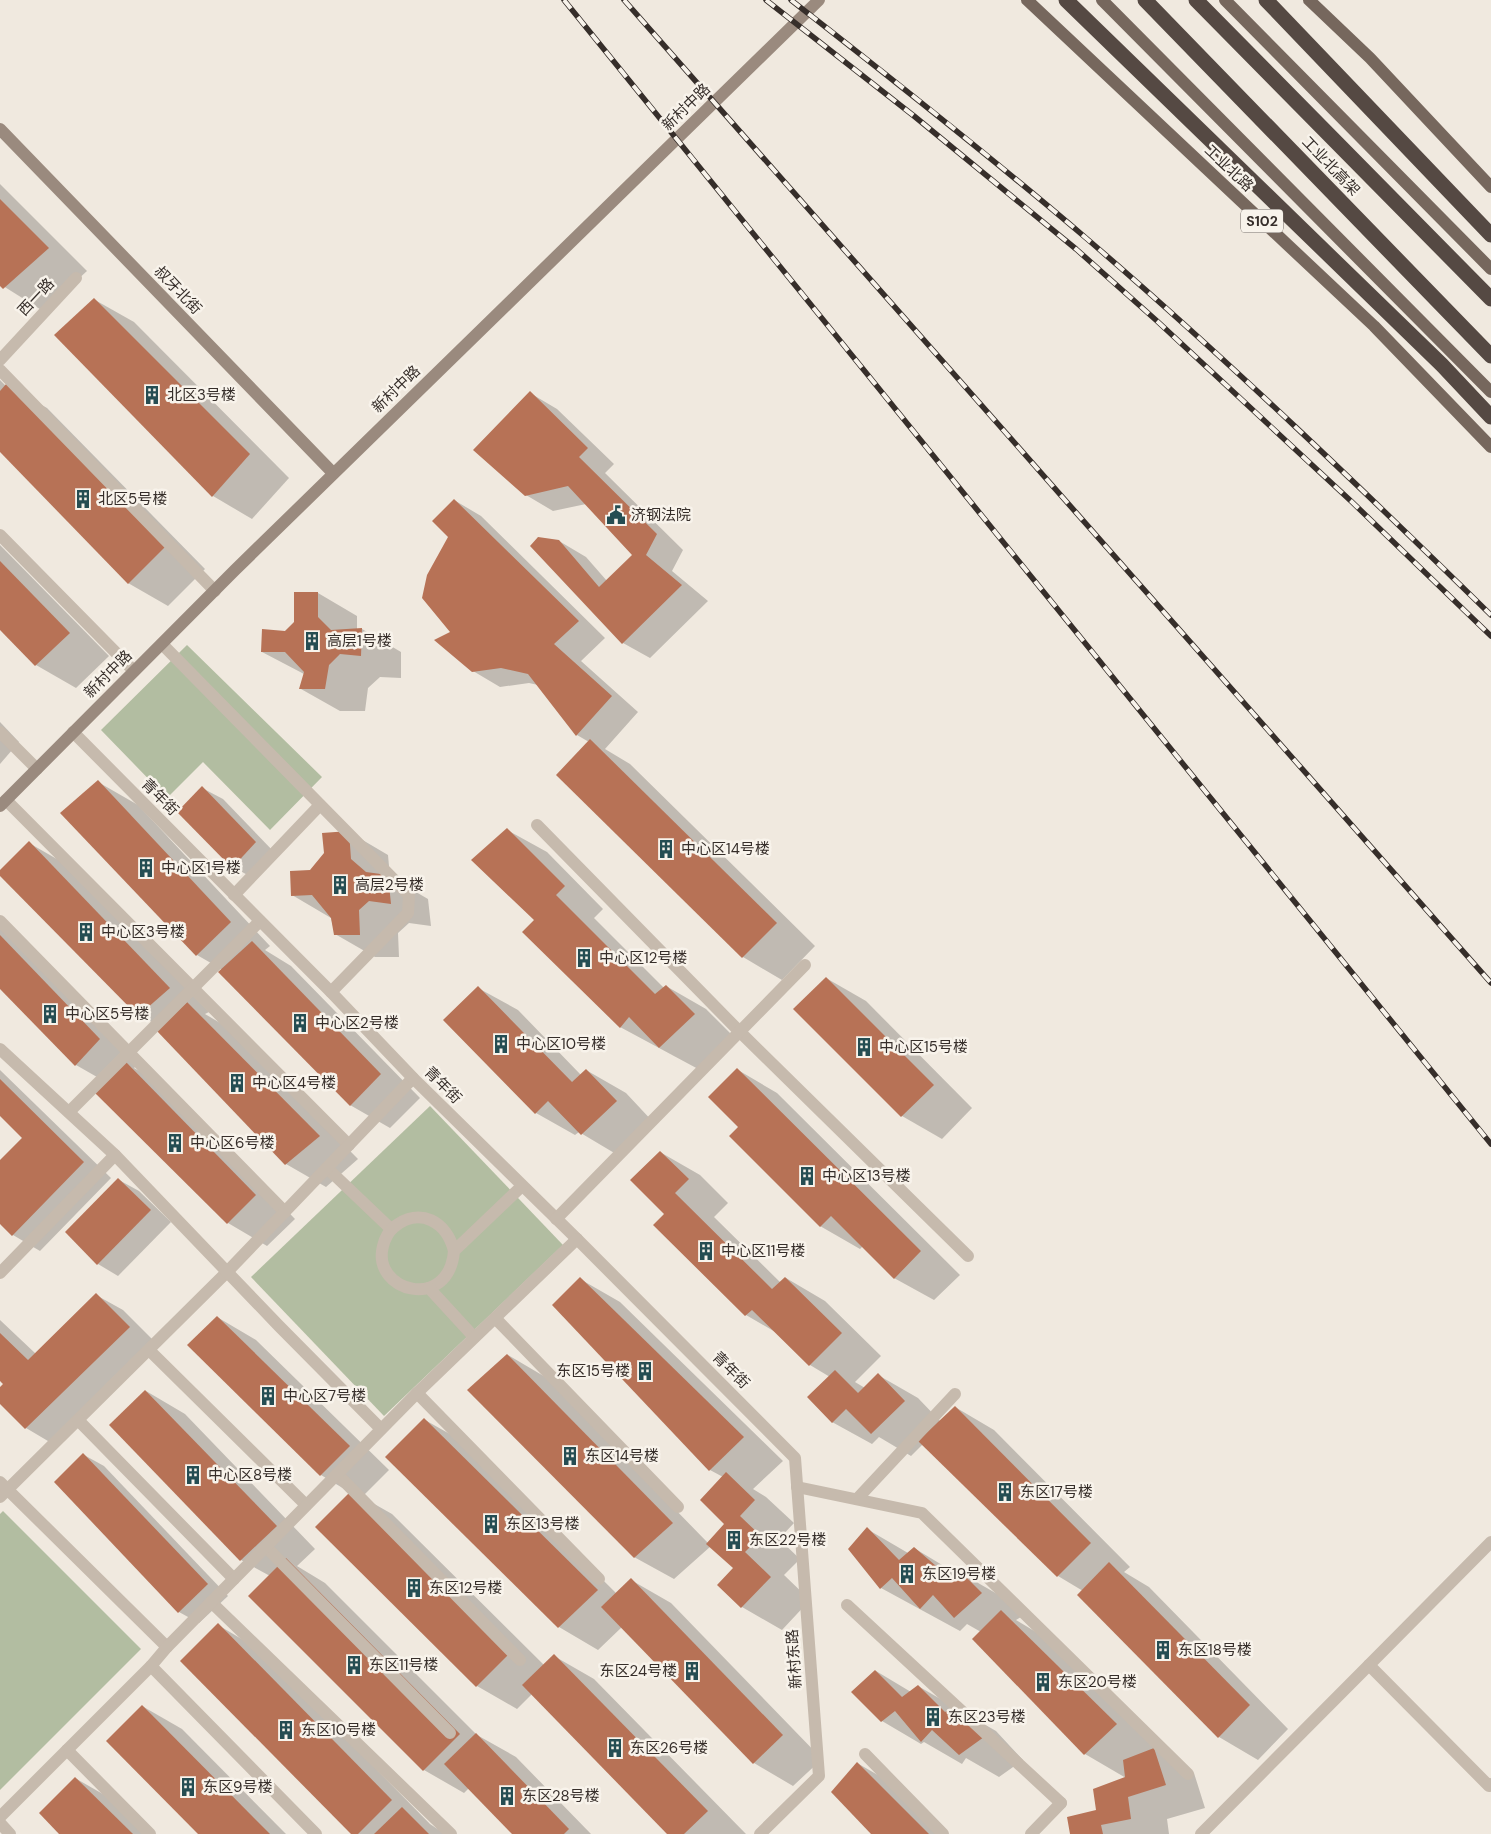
<svg xmlns="http://www.w3.org/2000/svg" width="1491" height="1834" font-family="'DM Sans','Noto Sans SC',sans-serif">
  <rect width="100%" height="100%" fill="#f0e9df"/>
  <g fill="#b2bda1">
    <polygon points="187,645 322,777 270,830 203,762 167,798 101,730"/>
    <polygon points="430,1106 563,1245 384,1416 251,1277"/>
    <polygon points="3,1511 141,1649 0,1790 0,1514"/>
  </g>
  <g fill="#0003">
    <polygon points="0,184 87,271 43,311 0,284"/>
    <polygon points="95,300 134,322 289,478 252,519 213,496"/>
    <polygon points="0,380 6,386 7,385 47,408 205,569 168,606 128,583 0,450"/>
    <polygon points="530,393 557,409 614,464 605,473 683,550 672,571 708,601 650,658 623,643 559,541 586,557 607,581 634,555 586,504 553,511 526,495"/>
    <polygon points="454,500 481,516 605,638 581,661 638,712 605,749 630,764 815,946 782,980 743,957 589,742 577,735 538,685 529,683 500,687 473,671 452,632 449,537"/>
    <polygon points="0,545 109,656 76,688 36,665 0,628"/>
    <polygon points="318,593 357,616 357,629 362,629 401,652 401,678 380,677 368,688 365,711 340,711 301,689 304,674 262,652 295,622"/>
    <polygon points="0,722 19,742 0,764"/>
    <polygon points="98,782 138,805 270,946 265,950 291,966 420,1098 390,1128 350,1105 223,970 197,955"/>
    <polygon points="202,788 223,799 276,854 253,878 233,867"/>
    <polygon points="507,830 547,852 603,909 594,918 664,988 666,986 706,1009 734,1037 700,1070 620,1027 536,920"/>
    <polygon points="349,832 388,855 390,877 428,899 431,926 409,923 398,933 399,957 375,957 335,934 331,918 292,895 326,853"/>
    <polygon points="29,843 69,866 209,1012 205,1014 227,1027 358,1159 326,1187 286,1164 161,1027 139,1015 0,875 0,872"/>
    <polygon points="0,924 139,1063 134,1068 164,1085 295,1219 267,1246 228,1223 104,1081 76,1065 0,987"/>
    <polygon points="826,978 866,1001 972,1108 942,1139 902,1116"/>
    <polygon points="478,988 518,1010 581,1075 586,1070 626,1093 655,1124 621,1157 579,1132 575,1135 536,1113"/>
    <polygon points="0,1070 111,1178 40,1251 13,1235 0,1223 0,1161 23,1137 0,1114"/>
    <polygon points="738,1070 777,1093 960,1275 934,1300 894,1278 863,1246 860,1249 820,1226 739,1127"/>
    <polygon points="660,1152 700,1175 728,1203 714,1217 781,1283 786,1278 825,1301 881,1356 855,1382 865,1388 878,1375 918,1398 940,1421 955,1407 994,1430 1130,1567 1124,1572 1149,1587 1288,1729 1258,1760 1219,1737 1083,1591 1058,1576 923,1444 911,1456 879,1437 872,1444 832,1422 830,1377 810,1365 777,1333 746,1315 666,1214"/>
    <polygon points="119,1180 139,1191 171,1222 118,1276 98,1264 66,1232"/>
    <polygon points="580,1279 620,1302 783,1461 753,1489 766,1497 794,1523 779,1539 800,1559 784,1575 810,1600 782,1630 742,1607 719,1585 735,1568 711,1546 674,1579 634,1557 508,1355 547,1378 708,1543 726,1524 723,1477 710,1470"/>
    <polygon points="96,1295 123,1310 156,1343 53,1444 26,1428 0,1402 0,1388 4,1384 0,1380 0,1320 36,1354"/>
    <polygon points="217,1317 256,1340 389,1470 362,1497 392,1514 544,1665 554,1656 594,1679 746,1834 669,1834 532,1694 517,1709 477,1686 351,1493 321,1475 189,1345"/>
    <polygon points="146,1391 185,1414 315,1549 297,1566 325,1583 477,1735 516,1757 591,1834 514,1834 469,1788 464,1793 424,1770 270,1576 241,1560"/>
    <polygon points="425,1420 464,1442 617,1594 631,1580 671,1603 822,1759 793,1786 754,1763 622,1627 598,1650 559,1627"/>
    <polygon points="84,1455 104,1466 228,1596 199,1623 179,1612"/>
    <polygon points="867,1529 908,1553 914,1548 957,1574 959,1572 999,1595 1021,1617 1016,1620 1041,1635 1194,1773 1205,1808 1167,1819 1169,1834 1071,1834 1097,1811 1126,1778 1085,1754 981,1632 967,1624 960,1631 881,1588"/>
    <polygon points="218,1625 257,1648 430,1824 445,1834 353,1834"/>
    <polygon points="876,1671 911,1692 918,1686 996,1731 1023,1760 999,1777 966,1758 962,1764 924,1742 921,1744 882,1721"/>
    <polygon points="142,1706 182,1729 286,1834 200,1834"/>
    <polygon points="857,1763 897,1786 944,1834 872,1834"/>
    <polygon points="75,1778 115,1801 148,1834 61,1834"/>
  </g>
  <g fill="#b77256">
    <polygon points="0,199 49,248 3,289 0,286"/>
    <polygon points="94,298 250,454 212,497 54,335"/>
    <polygon points="7,383 166,546 128,584 0,452 0,391"/>
    <polygon points="530,391 588,448 579,457 657,534 646,555 682,585 622,644 530,546 538,537 559,540 599,587 632,555 568,486 525,496 473,450"/>
    <polygon points="454,499 579,621 554,644 612,696 576,736 528,674 501,668 472,672 434,640 450,632 422,598 427,575 448,537 432,521"/>
    <polygon points="0,561 70,633 35,666 0,630"/>
    <polygon points="294,592 318,592 318,617 331,630 362,628 361,656 340,654 329,665 325,689 299,689 304,672 285,652 261,652 262,629 285,631 294,622"/>
    <polygon points="590,739 777,923 742,958 556,775"/>
    <polygon points="98,780 231,922 196,956 60,813"/>
    <polygon points="202,786 256,842 232,868 177,812"/>
    <polygon points="507,828 565,886 556,895 655,994 666,985 695,1014 659,1048 629,1017 620,1028 522,932 534,920 471,860"/>
    <polygon points="349,831 351,859 366,872 388,875 391,904 369,901 359,910 360,935 334,935 331,918 312,895 291,896 290,871 310,870 324,853 322,833"/>
    <polygon points="29,841 170,988 138,1016 0,876 0,870"/>
    <polygon points="0,935 100,1039 75,1066 0,989"/>
    <polygon points="252,941 381,1074 350,1106 218,972"/>
    <polygon points="826,977 934,1085 901,1117 793,1009"/>
    <polygon points="478,986 572,1082 586,1069 617,1101 581,1135 548,1101 535,1114 443,1020"/>
    <polygon points="187,1002 320,1136 285,1165 156,1030"/>
    <polygon points="125,1061 256,1195 227,1224 92,1090"/>
    <polygon points="737,1068 921,1251 894,1279 831,1216 820,1227 729,1136 738,1127 708,1097"/>
    <polygon points="0,1079 84,1162 12,1236 0,1224 0,1160 22,1138 0,1116"/>
    <polygon points="660,1151 689,1179 675,1193 772,1289 785,1277 842,1333 809,1366 752,1310 745,1316 653,1225 664,1214 630,1180"/>
    <polygon points="118,1178 151,1210 97,1265 65,1232"/>
    <polygon points="580,1277 744,1437 709,1471 552,1305"/>
    <polygon points="96,1293 130,1327 25,1429 0,1404 0,1387 3,1384 0,1381 0,1333 28,1360"/>
    <polygon points="217,1316 350,1446 320,1476 187,1345"/>
    <polygon points="507,1354 673,1523 634,1558 467,1390"/>
    <polygon points="835,1370 858,1393 878,1373 905,1401 871,1434 846,1409 832,1423 807,1397"/>
    <polygon points="145,1390 277,1526 240,1561 109,1425"/>
    <polygon points="955,1406 1091,1543 1057,1577 918,1441"/>
    <polygon points="424,1418 598,1590 558,1628 385,1457"/>
    <polygon points="83,1453 208,1584 178,1613 54,1482"/>
    <polygon points="726,1472 755,1500 740,1516 761,1536 745,1552 771,1577 741,1608 717,1585 733,1568 706,1544 724,1524 700,1500"/>
    <polygon points="352,1490 513,1650 476,1687 315,1527"/>
    <polygon points="867,1527 899,1560 914,1547 950,1578 959,1570 982,1593 954,1618 933,1595 920,1609 892,1578 880,1589 848,1549"/>
    <polygon points="286,1558 460,1734 423,1771 248,1596"/>
    <polygon points="1109,1562 1250,1705 1218,1738 1077,1595"/>
    <polygon points="631,1578 783,1735 753,1764 601,1607"/>
    <polygon points="1001,1610 1117,1724 1084,1755 972,1639"/>
    <polygon points="218,1623 392,1800 358,1834 351,1834 180,1661"/>
    <polygon points="554,1654 708,1811 684,1834 667,1834 522,1685"/>
    <polygon points="875,1670 902,1697 918,1685 945,1712 956,1707 984,1737 959,1755 932,1730 921,1742 895,1711 881,1722 851,1692"/>
    <polygon points="142,1705 270,1834 198,1834 106,1741"/>
    <polygon points="476,1733 569,1829 564,1834 512,1834 444,1764"/>
    <polygon points="1154,1748 1166,1785 1128,1797 1131,1819 1101,1825 1103,1834 1070,1834 1067,1817 1096,1810 1093,1789 1125,1777 1123,1760"/>
    <polygon points="857,1762 929,1834 871,1834 831,1792"/>
    <polygon points="75,1777 133,1834 59,1834 39,1813"/>
    <polygon points="402,1807 429,1834 374,1834"/>
  </g>
  <g fill="none" stroke-linecap="round" stroke-linejoin="round">
    <g stroke="#c6baad" stroke-width="12">
      <polyline points="0,370 215,591"/>
      <polyline points="0,535 134,671"/>
      <polyline points="0,732 37,769"/>
      <polyline points="6,800 349,1145"/>
      <polyline points="537,825 739,1031 968,1256"/>
      <polyline points="234,895 320,805"/>
      <polyline points="0,921 285,1212"/>
      <polyline points="69,1112 260,921"/>
      <polyline points="327,1168 391,1229"/>
      <path d="M454,1251C447,1222 420,1206 394,1227C388,1232 385,1238 383,1246C371,1292 449,1312 454,1251L522,1186"/>
      <polyline points="0,1273 115,1155"/>
      <polyline points="429,1288 474,1337"/>
      <polyline points="495,1318 678,1507"/>
      <polyline points="149,1350 306,1505"/>
      <polyline points="417,1393 599,1579"/>
      <polyline points="337,1474 520,1660"/>
      <polyline points="797,1487 922,1513 1188,1774"/>
      <polyline points="0,1497 228,1271 413,1078"/>
      <polyline points="857,1499 955,1394"/>
      <polyline points="1491,1542 1369,1665 1489,1786 1491,1784"/>
      <polyline points="266,1547 450,1733"/>
      <polyline points="847,1605 1061,1803"/>
      <polyline points="67,1750 150,1834"/>
      <polyline points="865,1754 943,1834"/>
      <polyline points="0,1823 10,1834"/>
    </g>
    <g stroke="#c6baad" stroke-width="12">
      <polyline points="0,360 76,278"/>
      <polyline points="162,644 409,895 408,913 331,992"/>
      <polyline points="73,732 331,992 413,1078 577,1239 795,1458 819,1776 760,1834"/>
      <polyline points="0,1049 115,1155 279,1326 381,1429"/>
      <polyline points="556,1219 805,965"/>
      <polyline points="78,1420 234,1579"/>
      <polyline points="0,1482 167,1647"/>
      <polyline points="211,1602 451,1834"/>
      <polyline points="151,1666 316,1834"/>
      <polyline points="0,1817 151,1666 167,1647 417,1393 577,1239"/>
      <polyline points="1031,1834 1061,1803"/>
      <polyline points="1201,1834 1369,1665"/>
    </g>
    <g stroke="#9a8a7e" stroke-width="12">
      <polyline points="0,129 333,473"/>
      <polyline points="0,806 235,570 819,0"/>
    </g>
    <g stroke="#76675d" stroke-width="12">
      <polyline points="1027,0 1374,326 1491,447"/>
      <polyline points="1102,0 1491,392"/>
      <polyline points="1225,0 1491,269"/>
      <polyline points="1309,0 1370,58 1491,187"/>
    </g>
    <g stroke="#554943" stroke-width="15">
      <polyline points="1066,0 1442,365 1491,417"/>
      <polyline points="1145,0 1491,356"/>
      <polyline points="1196,0 1491,299"/>
      <polyline points="1266,0 1491,235"/>
    </g>
    <g stroke="#362e2a" stroke-width="5.5">
      <g id="rail">
        <polyline points="564,0 1491,1144"/>
        <polyline points="624,0 1491,983"/>
        <polyline points="766,0 914,116 1076,249 1157,321 1352,502 1491,636"/>
        <path d="M791,0C891,78 990,156 1086,238C1226,358 1359,486 1491,615"/>
      </g>
    </g>
    <use href="#rail" stroke="#f8f3eb" stroke-width="4" stroke-dasharray="11" stroke-linecap="butt"/>
  </g>
  <defs>
    <g id="building-bare" transform="scale(1.5)"><path d="M-4-6H4V6H1V3H-1V6H-4ZM-2.5-4.3h1.7v1.8h-1.7ZM.8-4.3h1.7v1.8H.8ZM-2.5-1h1.7V.8h-1.7ZM.8-1h1.7V.8H.8Z" fill="#254d52" stroke="#f8f3eb" stroke-width="2.5" paint-order="stroke"/></g>
    <g id="civic-bare" transform="scale(1.5)"><path d="M-.6-6.5H3V-4.5H.6V-3L4-1V1h2V6H-6V1h2V-1L-.6-3ZM-1.2 2.5V6h2.4V2.5Z" fill="#254d52" stroke="#f8f3eb" stroke-width="2.5" paint-order="stroke"/></g>
  </defs>
  <g fill-rule="evenodd">
    <use href="#building-bare" x="152" y="395"/>
    <use href="#building-bare" x="83" y="499"/>
    <use href="#civic-bare" x="616" y="515"/>
    <use href="#building-bare" x="312" y="641"/>
    <use href="#building-bare" x="666" y="849"/>
    <use href="#building-bare" x="146" y="868"/>
    <use href="#building-bare" x="340" y="885"/>
    <use href="#building-bare" x="86" y="932"/>
    <use href="#building-bare" x="584" y="958"/>
    <use href="#building-bare" x="50" y="1014"/>
    <use href="#building-bare" x="300" y="1023"/>
    <use href="#building-bare" x="501" y="1044"/>
    <use href="#building-bare" x="864" y="1047"/>
    <use href="#building-bare" x="237" y="1083"/>
    <use href="#building-bare" x="175" y="1143"/>
    <use href="#building-bare" x="807" y="1176"/>
    <use href="#building-bare" x="706" y="1251"/>
    <use href="#building-bare" x="645" y="1371"/>
    <use href="#building-bare" x="268" y="1396"/>
    <use href="#building-bare" x="570" y="1456"/>
    <use href="#building-bare" x="193" y="1475"/>
    <use href="#building-bare" x="1005" y="1492"/>
    <use href="#building-bare" x="491" y="1524"/>
    <use href="#building-bare" x="734" y="1540"/>
    <use href="#building-bare" x="907" y="1574"/>
    <use href="#building-bare" x="414" y="1588"/>
    <use href="#building-bare" x="1163" y="1650"/>
    <use href="#building-bare" x="354" y="1665"/>
    <use href="#building-bare" x="692" y="1671"/>
    <use href="#building-bare" x="1043" y="1682"/>
    <use href="#building-bare" x="933" y="1717"/>
    <use href="#building-bare" x="286" y="1730"/>
    <use href="#building-bare" x="615" y="1748"/>
    <use href="#building-bare" x="188" y="1787"/>
    <use href="#building-bare" x="507" y="1796"/>
  </g>
  <g text-anchor="middle" stroke-width="5" stroke-linejoin="round" paint-order="stroke">
    <rect fill="#f8f3eb" stroke="#706964" stroke-width="1" x="1241" y="209.5" width="42" height="23" rx="4"/>
    <g font-size="14" font-weight="bold" fill="#362e2a">
      <text x="1262" y="226">S102</text>
    </g>
    <g font-size="15" fill="#362e2a" stroke="#f8f3eb">
      <text transform="translate(686 107) rotate(-44)" y="5">新村中路</text>
      <text transform="translate(1331 166) rotate(46)" y="5">工业北高架</text>
      <text transform="translate(1229 168) rotate(43)" y="5">工业北路</text>
      <text transform="translate(178 290) rotate(46)" y="5">叔牙北街</text>
      <text transform="translate(36 297) rotate(-47)" y="5">西一路</text>
      <text transform="translate(396 389) rotate(-44)" y="5">新村中路</text>
      <text transform="translate(108 674) rotate(-45)" y="5">新村中路</text>
      <text transform="translate(160 797) rotate(45)" y="5">青年街</text>
      <text transform="translate(443 1085) rotate(45)" y="5">青年街</text>
      <text transform="translate(731 1370) rotate(45)" y="5">青年街</text>
      <text transform="translate(794 1659) rotate(-94)" y="5">新村东路</text>
    </g>
    <g font-size="15" fill="#362e2a" stroke="#f8f3eb" text-anchor="start">
      <text x="167" y="400">北区3号楼</text>
      <text x="98" y="504">北区5号楼</text>
      <text x="631" y="520">济钢法院</text>
      <text x="327" y="646">高层1号楼</text>
      <text x="681" y="854">中心区14号楼</text>
      <text x="161" y="873">中心区1号楼</text>
      <text x="355" y="890">高层2号楼</text>
      <text x="101" y="937">中心区3号楼</text>
      <text x="599" y="963">中心区12号楼</text>
      <text x="65" y="1019">中心区5号楼</text>
      <text x="315" y="1028">中心区2号楼</text>
      <text x="516" y="1049">中心区10号楼</text>
      <text x="879" y="1052">中心区15号楼</text>
      <text x="252" y="1088">中心区4号楼</text>
      <text x="190" y="1148">中心区6号楼</text>
      <text x="822" y="1181">中心区13号楼</text>
      <text x="721" y="1256">中心区11号楼</text>
      <text x="630" y="1376" text-anchor="end">东区15号楼</text>
      <text x="283" y="1401">中心区7号楼</text>
      <text x="585" y="1461">东区14号楼</text>
      <text x="208" y="1480">中心区8号楼</text>
      <text x="1020" y="1497">东区17号楼</text>
      <text x="506" y="1529">东区13号楼</text>
      <text x="749" y="1545">东区22号楼</text>
      <text x="922" y="1579">东区19号楼</text>
      <text x="429" y="1593">东区12号楼</text>
      <text x="1178" y="1655">东区18号楼</text>
      <text x="369" y="1670">东区11号楼</text>
      <text x="677" y="1676" text-anchor="end">东区24号楼</text>
      <text x="1058" y="1687">东区20号楼</text>
      <text x="948" y="1722">东区23号楼</text>
      <text x="301" y="1735">东区10号楼</text>
      <text x="630" y="1753">东区26号楼</text>
      <text x="203" y="1792">东区9号楼</text>
      <text x="522" y="1801">东区28号楼</text>
    </g>
  </g>
</svg>
